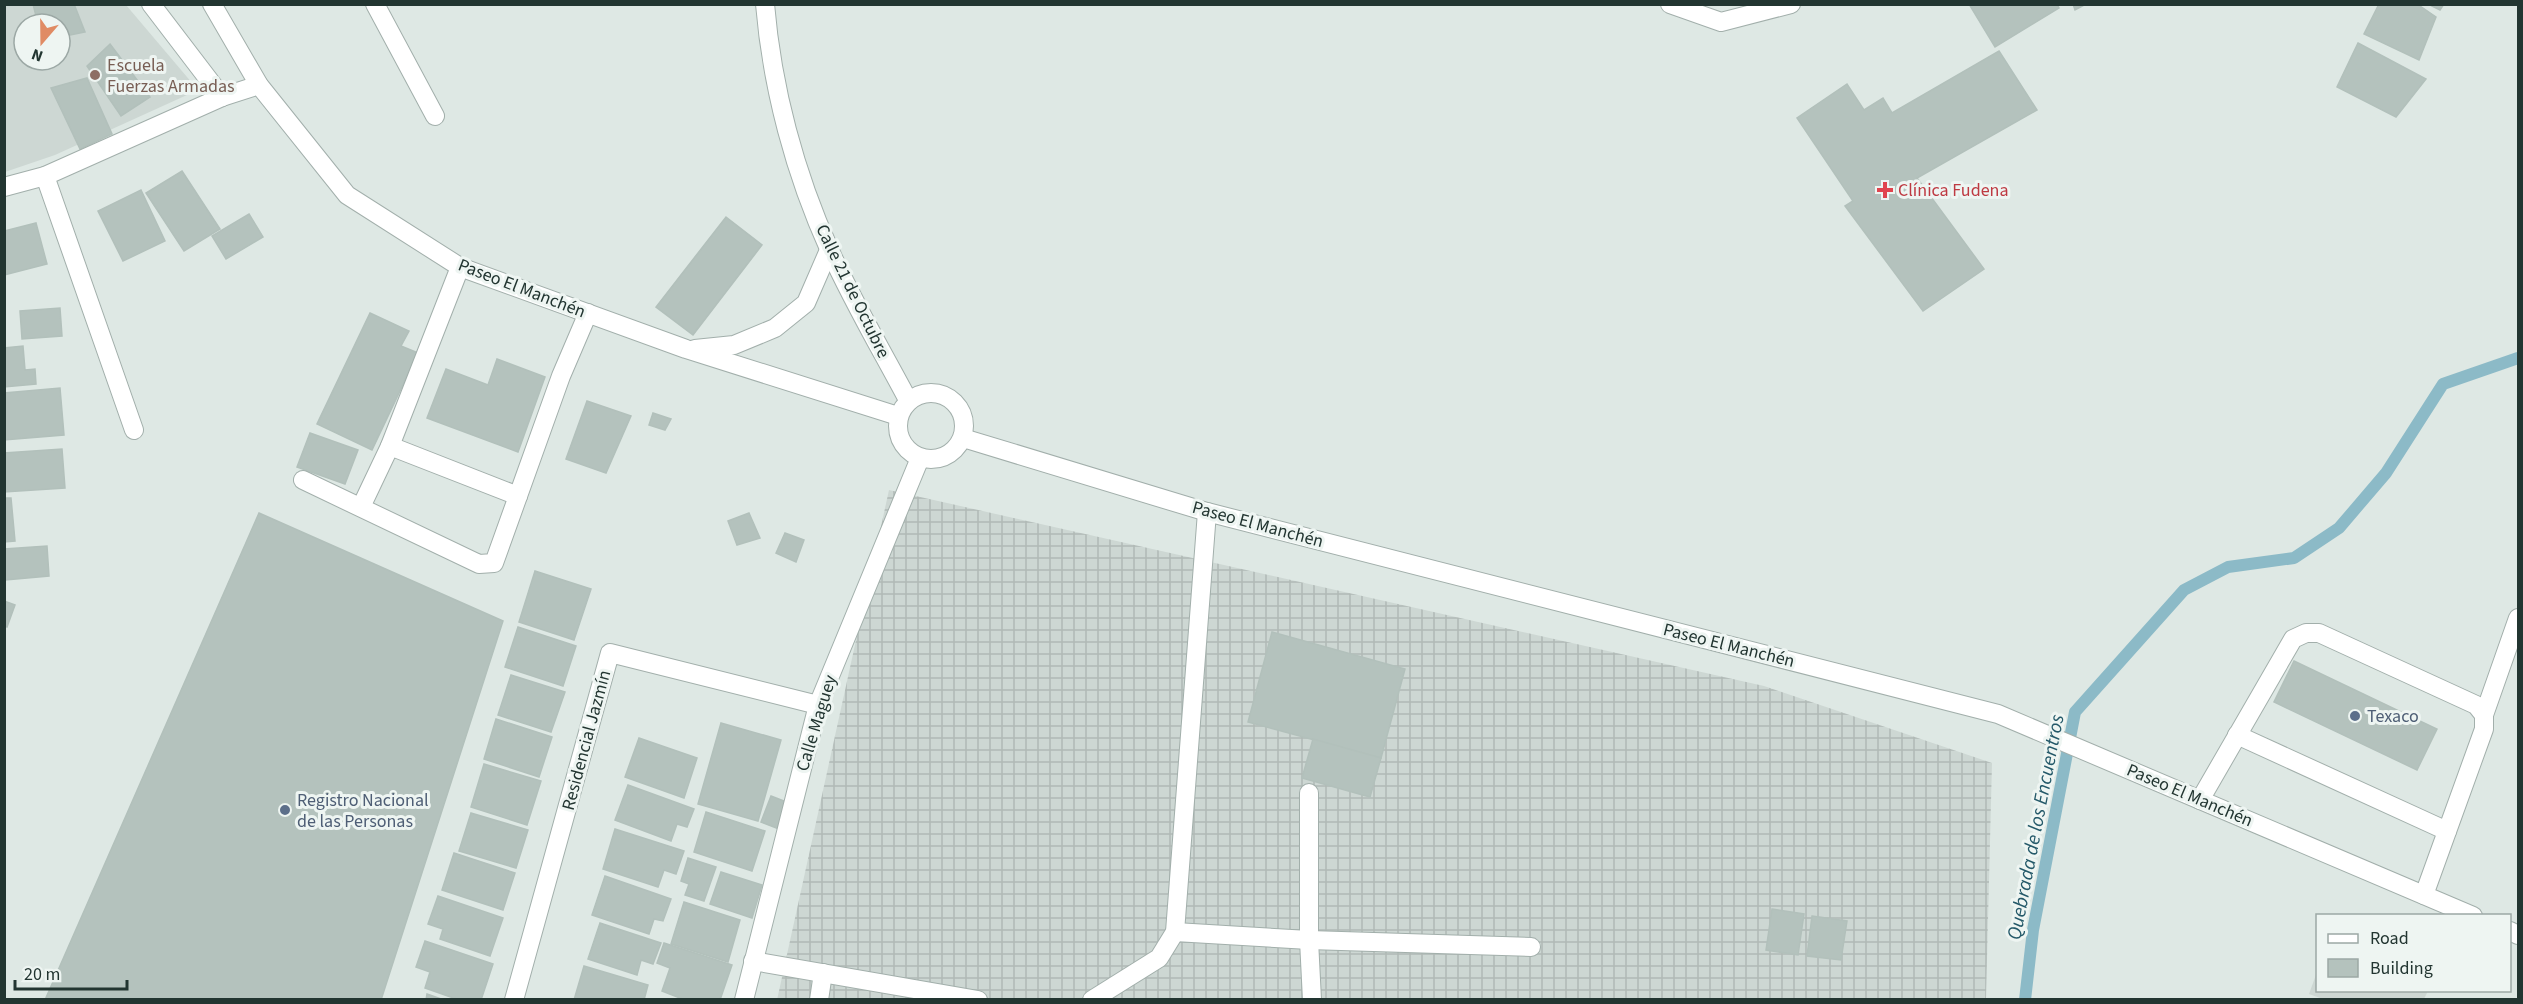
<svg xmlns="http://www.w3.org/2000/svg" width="2523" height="1004" font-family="'Source Sans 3',sans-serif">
  <defs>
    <pattern id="industrial-grid" width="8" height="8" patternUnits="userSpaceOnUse" patternTransform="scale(1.5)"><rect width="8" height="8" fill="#cdd7d3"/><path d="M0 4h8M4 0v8" fill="none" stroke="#b0b9b6"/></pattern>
  </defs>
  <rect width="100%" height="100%" fill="#dee8e4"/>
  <g fill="#cdd7d3" fill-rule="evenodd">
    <path d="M4,5H126L198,90L55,155L5,172ZM24,24H60V60H24Z"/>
    <polygon points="2317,972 2318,990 2428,991 2424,999 2323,999 2309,994"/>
  </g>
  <polygon fill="url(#industrial-grid)" points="889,490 1764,686 1992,763 1986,999 777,1000"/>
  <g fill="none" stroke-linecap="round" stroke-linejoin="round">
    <polyline stroke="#8cbac7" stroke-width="12" points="2025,1000 2033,930 2075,712 2184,590 2228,567 2294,558 2339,528 2386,473 2443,384 2518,358"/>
  </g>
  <g fill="#b4c2bd" stroke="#b2c0bb" stroke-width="1.5">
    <polygon points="33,4 74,4 85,32 60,37 60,24 38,24"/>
    <polygon points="1969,4 2057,4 2059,8 1995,47"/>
    <polygon points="2073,4 2086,4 2075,10"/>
    <polygon points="2379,4 2417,4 2436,17 2419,60 2364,34"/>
    <polygon points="2428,4 2444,4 2440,10"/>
    <polygon points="2358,43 2426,79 2396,117 2337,87"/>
    <polygon points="110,44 150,97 121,116 87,66"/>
    <polygon points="1999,51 2037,110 1917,178 1984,269 1923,311 1845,206 1853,201 1797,118 1847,84 1864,110 1883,98 1892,113"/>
    <polygon points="87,78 112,134 80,149 51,88"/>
    <polygon points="182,171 220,229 184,251 146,193"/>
    <polygon points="141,190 165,241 123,261 98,211"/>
    <polygon points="249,214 263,237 226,259 212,236"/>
    <polygon points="726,217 762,245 693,335 656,307"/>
    <polygon points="36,223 47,264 4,275 4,231"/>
    <polygon points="60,308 62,336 22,339 20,311"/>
    <polygon points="370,313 409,331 401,346 418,353 372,450 317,424"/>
    <polygon points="23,346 25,370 35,369 36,384 4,387 4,348"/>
    <polygon points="497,359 545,377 518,452 427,418 446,369 488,385"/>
    <polygon points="60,388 64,435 4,440 4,393"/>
    <polygon points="587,401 631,416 606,473 566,459"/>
    <polygon points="653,413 671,419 665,430 649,425"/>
    <polygon points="310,433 358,450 345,484 297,467"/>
    <polygon points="62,449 65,488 4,492 4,453"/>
    <polygon points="4,498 11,498 15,541 4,542"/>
    <polygon points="259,513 503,621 381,1000 45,1000"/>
    <polygon points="749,513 760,538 737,545 728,521"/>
    <polygon points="785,533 804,540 796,562 776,553"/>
    <polygon points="47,546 49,576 5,580 4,598 4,549"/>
    <polygon points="535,571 591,589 574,640 519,622"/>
    <polygon points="4,601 15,605 7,627 4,626"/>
    <polygon points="518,627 576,646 563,686 505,667"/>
    <polygon points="1272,632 1405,669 1381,758 1248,722"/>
    <polygon points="2294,661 2437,729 2417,770 2274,702"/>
    <polygon points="511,675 565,692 551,732 498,715"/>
    <polygon points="496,719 552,737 539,777 484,759"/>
    <polygon points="721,723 781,740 758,821 698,804"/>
    <polygon points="639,738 697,758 684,798 625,777"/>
    <polygon points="1313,739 1381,758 1370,797 1302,778"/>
    <polygon points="484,764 541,781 527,825 471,807"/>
    <polygon points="628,785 694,809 687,827 677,824 671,841 615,820"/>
    <polygon points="771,796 789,803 779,829 761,822"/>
    <polygon points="706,812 765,831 752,871 694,852"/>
    <polygon points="471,813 528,830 516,868 459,851"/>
    <polygon points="615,829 684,851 676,874 664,870 658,887 603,869"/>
    <polygon points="454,853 515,873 503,910 442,890"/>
    <polygon points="688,858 716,867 704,901 685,895 689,884 681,881"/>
    <polygon points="721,872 762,885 752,918 710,904"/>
    <polygon points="605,876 671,899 663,921 654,919 649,934 592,915"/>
    <polygon points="438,896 503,918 490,956 440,939 443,929 428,924"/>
    <polygon points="684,902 740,920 728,962 671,944"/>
    <polygon points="1772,909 1804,914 1798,955 1766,950"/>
    <polygon points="1812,916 1847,921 1841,960 1807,956"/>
    <polygon points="600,923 661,943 653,964 641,960 637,975 588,959"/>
    <polygon points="425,941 493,964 481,1000 459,1000 425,988 430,972 416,967"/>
    <polygon points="664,943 732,965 720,1000 685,1000 662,991 670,968 657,963"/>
    <polygon points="584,966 648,985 644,1000 574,1000"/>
    <polygon points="427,994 444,1000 426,1000"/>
  </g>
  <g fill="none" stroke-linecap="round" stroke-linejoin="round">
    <g stroke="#a2afab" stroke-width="20">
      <g id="minor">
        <polyline points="151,4 222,97"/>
        <polyline points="212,4 259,85 347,195 460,267 686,349 898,416"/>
        <polyline points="375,4 435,116"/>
        <path d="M765,4C772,88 795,174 830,251C853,302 882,351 908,400"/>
        <polyline points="1670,4 1721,22 1791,4"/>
        <polyline points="45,176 134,430"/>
        <polyline points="4,187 45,176 222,97 259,85"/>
        <polyline points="695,349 734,345 775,328 806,303 829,250"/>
        <circle cx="931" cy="426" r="33"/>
        <polyline points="963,438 1207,512 1998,714 2473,916"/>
        <polyline points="390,446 518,496"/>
        <polyline points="303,480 479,564 494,563 561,376 588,313"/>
        <polyline points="361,507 390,446 460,267"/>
        <polyline points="2484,715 2518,618"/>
        <polyline points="2237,735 2447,831"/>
        <polyline points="1309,793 1309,940 1312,1000"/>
        <polyline points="2200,800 2293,639 2306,633 2319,633 2476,705 2484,715 2484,729 2424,895"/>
        <polyline points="2510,931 2518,935"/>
        <polyline points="1175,932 1309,940 1531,947"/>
        <polyline points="753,961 978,1000"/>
        <polyline points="514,1000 610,653 818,705"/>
        <polyline points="744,1000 818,705 920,458"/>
        <polyline points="819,1000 823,973"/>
        <polyline points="1092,1000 1159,958 1175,932 1207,512"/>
      </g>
    </g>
    <use href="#minor" stroke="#fff" stroke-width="18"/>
  </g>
  <circle fill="#8d6e63" stroke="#eef5f2" stroke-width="2" cx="95" cy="75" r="6"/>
  <path fill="#e0444e" stroke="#eef5f2" stroke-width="2" d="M1882 181h6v6h6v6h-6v6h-6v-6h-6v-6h6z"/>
  <g fill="#5c6f8a" stroke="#eef5f2" stroke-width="2">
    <circle cx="2355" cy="716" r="6"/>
    <circle cx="285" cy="810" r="6"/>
  </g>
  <g text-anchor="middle" stroke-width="6" stroke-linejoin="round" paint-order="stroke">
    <g font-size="18" fill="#785e54" stroke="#eef5f2" text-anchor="start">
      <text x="107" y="71">Escuela<tspan x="107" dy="21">Fuerzas Armadas</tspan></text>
    </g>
    <g font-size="18" fill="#be3a42" stroke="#eef5f2" text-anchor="start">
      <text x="1898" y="196">Clínica Fudena</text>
    </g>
    <g font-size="18" fill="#223531" stroke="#eef5f2">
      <text transform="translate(522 288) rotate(21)" y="6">Paseo El Manchén</text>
      <text transform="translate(853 291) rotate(64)" y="6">Calle 21 de Octubre</text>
      <text transform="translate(1258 524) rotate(15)" y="6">Paseo El Manchén</text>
      <text transform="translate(1729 645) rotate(14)" y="6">Paseo El Manchén</text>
      <text transform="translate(816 723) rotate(-73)" y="6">Calle Maguey</text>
      <text transform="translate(586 740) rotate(-75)" y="6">Residencial Jazmín</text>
      <text transform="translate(2190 795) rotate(23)" y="6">Paseo El Manchén</text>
    </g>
    <g font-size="18" fill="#4e5e75" stroke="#eef5f2" text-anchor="start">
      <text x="2367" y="722">Texaco</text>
      <text x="297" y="806">Registro Nacional<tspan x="297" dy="21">de las Personas</tspan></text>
    </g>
    <g font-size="20" font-style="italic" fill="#245969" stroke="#eef5f2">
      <text transform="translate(2035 827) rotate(-79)" y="7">Quebrada de los Encuentros</text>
    </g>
  </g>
  <rect width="2523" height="1004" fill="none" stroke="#223531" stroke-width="12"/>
  <rect x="2316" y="914" width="195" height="78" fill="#eef5f2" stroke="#9ca8a5" stroke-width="1.5"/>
  <rect x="2328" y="934" width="30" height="9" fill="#ffffff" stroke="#9ca8a5" stroke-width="1.5"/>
  <text x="2370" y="944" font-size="18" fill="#223531">Road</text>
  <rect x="2328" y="959" width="30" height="18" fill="#b4c2bd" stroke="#9ca8a5" stroke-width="1.5"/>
  <text x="2370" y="974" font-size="18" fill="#223531">Building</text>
  <g transform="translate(42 42) rotate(200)"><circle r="28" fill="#eef5f2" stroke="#9ca8a5" stroke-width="1.5"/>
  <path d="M0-4.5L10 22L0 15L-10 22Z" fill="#e08b64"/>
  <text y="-9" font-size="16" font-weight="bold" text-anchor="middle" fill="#223531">N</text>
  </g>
  <path d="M15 980v9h112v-9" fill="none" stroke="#223531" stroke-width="3"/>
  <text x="24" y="980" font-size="18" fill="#223531" stroke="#eef5f2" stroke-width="4.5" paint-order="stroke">20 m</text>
</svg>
